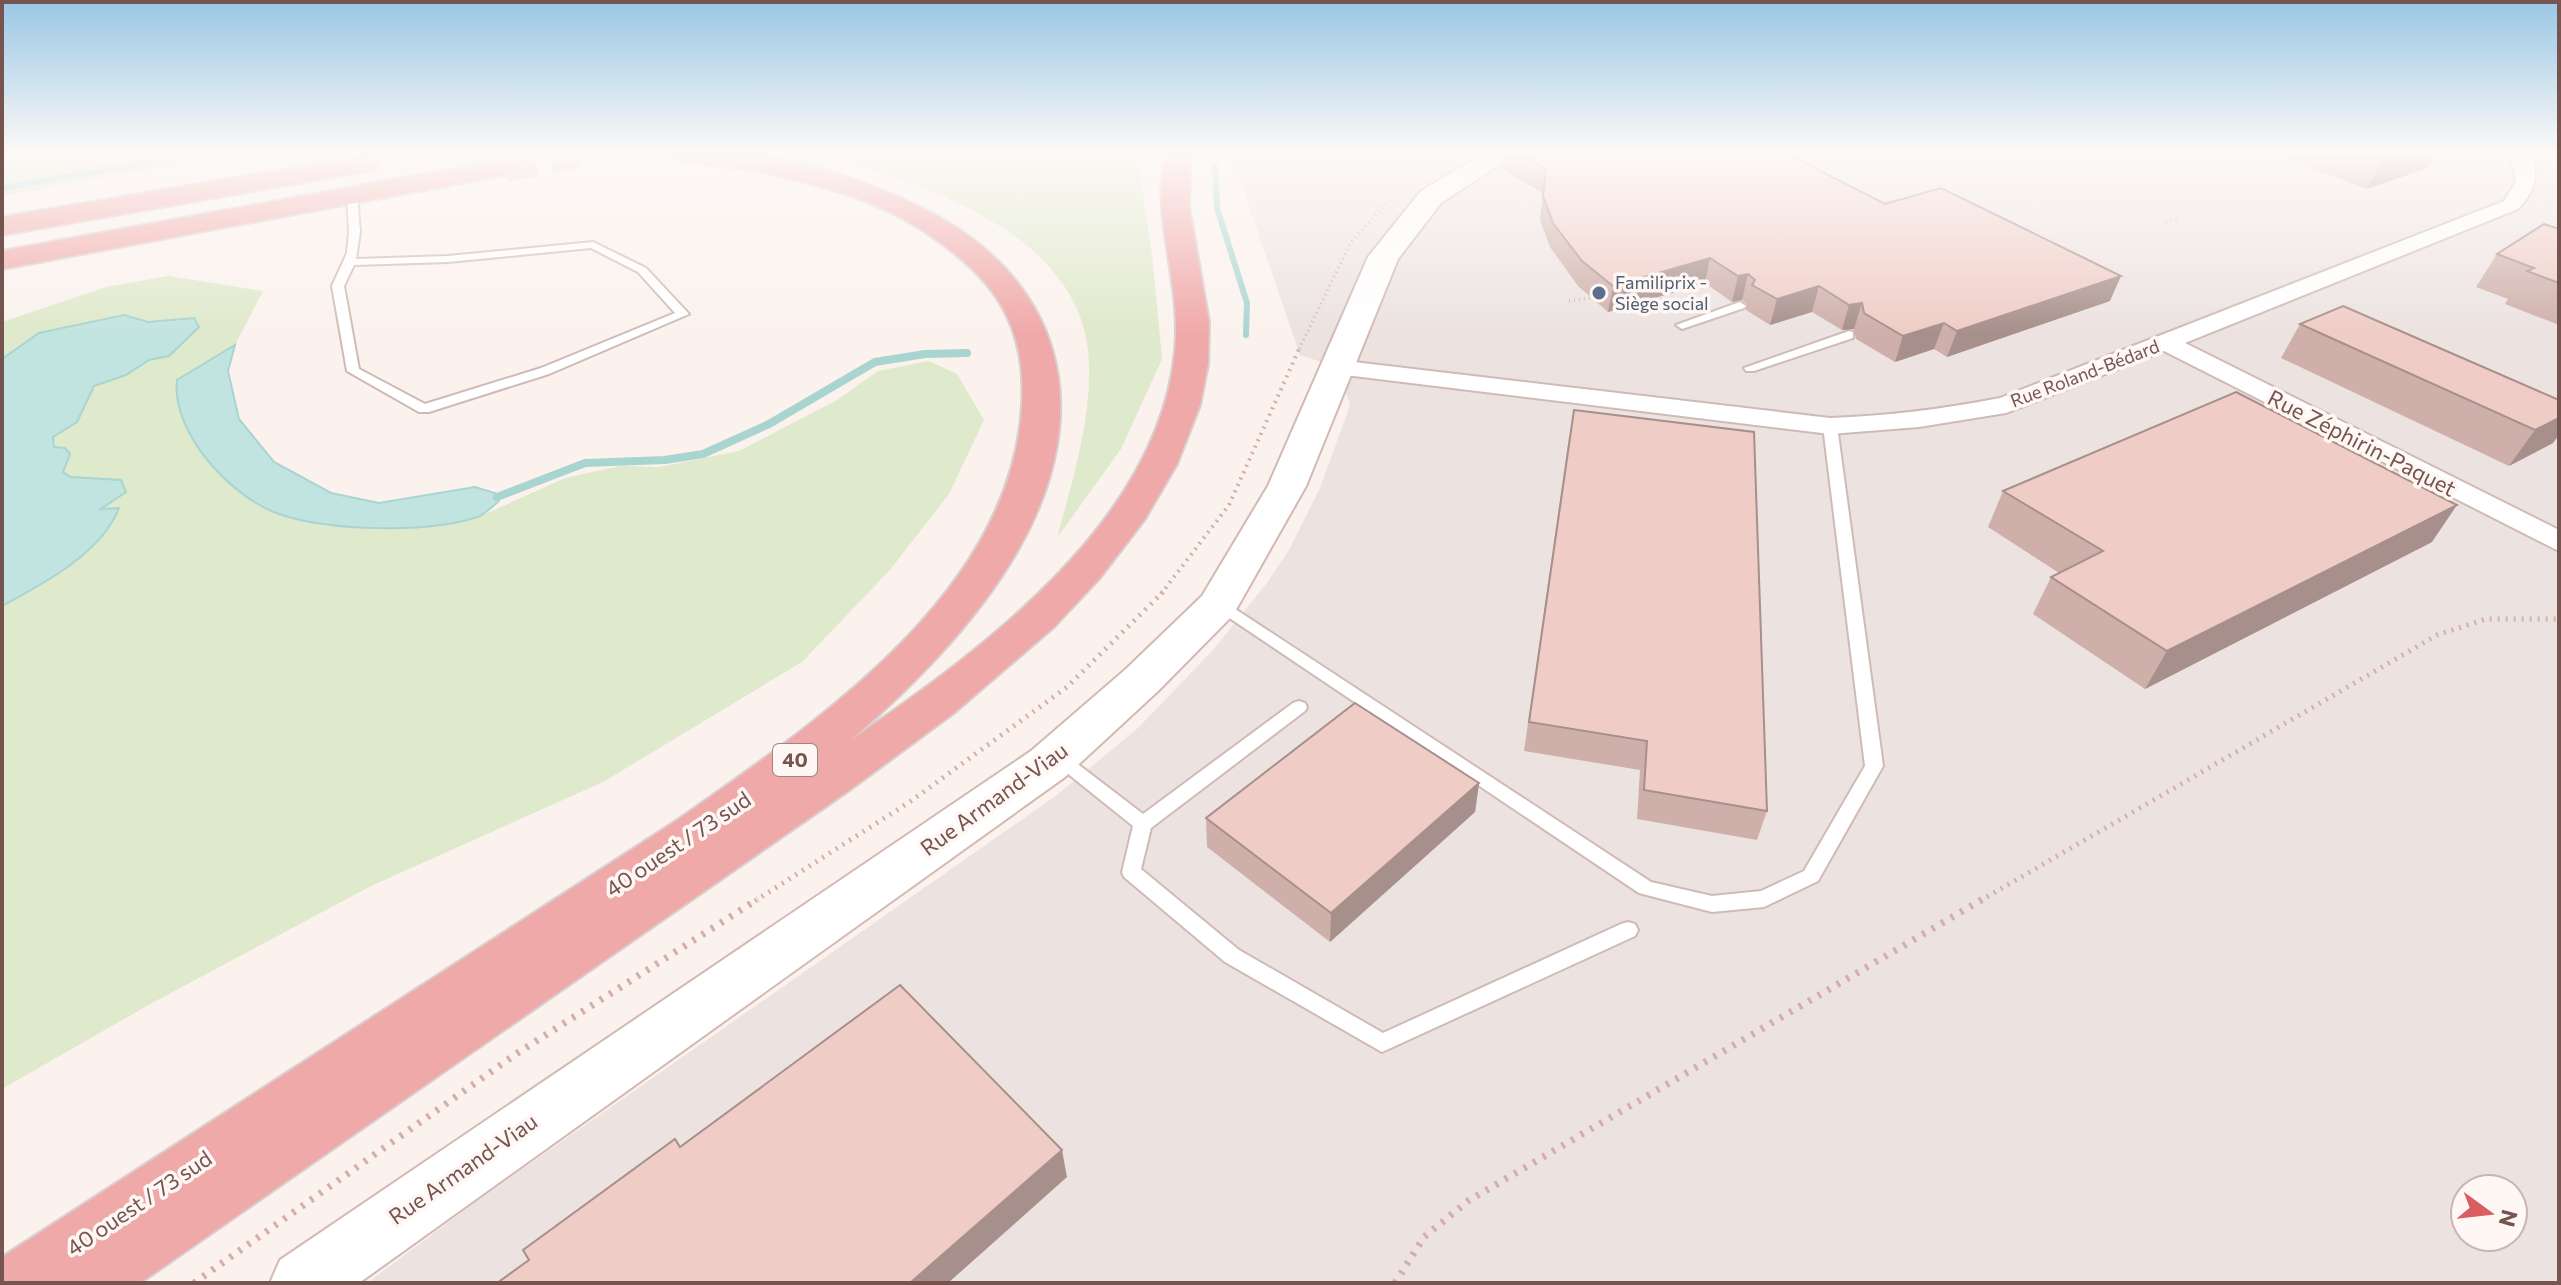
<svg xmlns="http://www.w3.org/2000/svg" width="2561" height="1285" font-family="Commissioner,sans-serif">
  <rect width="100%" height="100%" fill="#fbf2ed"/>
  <path fill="#ece3e1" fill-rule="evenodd" d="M1231,153H2559V1283H367L481,1198L1057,795L1138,728L1214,649L1266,584L1289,550L1320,488L1350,405L1337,367L1300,355ZM2465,1189H2513V1237H2465Z"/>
  <g fill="#dfe9cb">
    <polygon points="2,153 244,153 2,196"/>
    <path d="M815,153H1141L1139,166L1152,254L1162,359L1121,449L1057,538C1072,482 1091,422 1089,364C1086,232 919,182 815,153Z"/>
    <polygon points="169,276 263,291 235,345 177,380 276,513 326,526 377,528 481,516 565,478 620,466 659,467 739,451 837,400 878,371 929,361 957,374 984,420 949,494 889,571 802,662 603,782 371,886 152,1003 2,1089 2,322 106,287"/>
  </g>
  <g fill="#c2e4e0" stroke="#a9d5d1" stroke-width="2">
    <path d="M124,315L148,322L194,318L199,327L169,356L149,360L126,375L94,386L77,422L53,437L54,447L65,448L70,454L63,472L71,477L121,480L126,492L101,509L119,508C102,553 43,584 2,606V359L39,333Z"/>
    <path d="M235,345L228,371L239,419L274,462L331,493L379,503L475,487L495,493L499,501C493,506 486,513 480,516C430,534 328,531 279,514C231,497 171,433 177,380Z"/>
  </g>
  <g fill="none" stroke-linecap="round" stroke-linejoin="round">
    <g stroke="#a9d5d1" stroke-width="6">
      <polyline points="1215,166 1217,208 1247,303 1246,335"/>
      <polyline points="2,188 201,153"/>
    </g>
    <polyline stroke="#a9d5d1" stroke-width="8" points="497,497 585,463 665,460 703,454 769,424 875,362 925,354 967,353"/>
    <polyline stroke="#dacac6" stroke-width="30" stroke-dasharray="30 15" stroke-linecap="butt" points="506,167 579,153"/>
    <g stroke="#d0bab5" stroke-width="4">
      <g id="lane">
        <path d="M352,192L357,195L360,232L356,259L448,256L593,242L646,268L689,314L549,374L429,412H419L347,371L332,286L347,253L349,232L347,195ZM591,248L638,272L675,313L541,368L425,404L359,369L344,286L354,265L448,262Z"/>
        <polygon points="1740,302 1746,306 1744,308 1682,329 1676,325"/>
        <polygon points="1849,331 1853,332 1853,338 1754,371 1746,371 1744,368"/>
        <polygon points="1830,422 1837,426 1883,766 1818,881 1764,907 1712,912 1639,893 1210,605 1218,600 1223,601 1651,882 1712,896 1761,891 1804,871 1865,766 1823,426"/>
        <polygon points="1299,701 1305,703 1307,707 1305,711 1151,828 1141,869 1239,950 1383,1033 1621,924 1628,922 1635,924 1638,930 1635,936 1382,1052 1225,962 1124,877 1122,872 1133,826 1047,757 1050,752 1062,752 1143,814 1293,703"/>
      </g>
    </g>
    <g stroke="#d0bab5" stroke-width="4">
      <path id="street" d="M2510,153H2530C2540,177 2535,191 2518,209L2185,343L2559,530V551L2164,351L2006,413L1919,427L1830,434L1337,374L1325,367L1337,360L1830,418C1887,416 1943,409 2000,398L2504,201L2516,181Z"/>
    </g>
    <g stroke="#d3b9b2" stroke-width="4">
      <polygon id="secondary" points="1485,153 1517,153 1441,203 1398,259 1306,486 1233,615 1158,691 1065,777 359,1283 270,1283 280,1260 1031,751 1126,669 1202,596 1268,486 1368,257 1421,191"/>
    </g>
    <g stroke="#d9cfce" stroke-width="4">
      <g id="highway">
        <path d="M668,153C692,153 716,152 740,153C795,156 864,181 914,204C1063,274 1099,408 1018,550C976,623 914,685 851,740C981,651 1159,522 1175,351C1182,284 1151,220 1165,153H1191L1189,206L1209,322L1208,364L1200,405L1177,464L1145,519L1099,579L1054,627L954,713L851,789L140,1283H2V1257L676,821C817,722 1012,593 1022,405C1027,322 992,276 925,232C873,197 804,180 743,169C719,165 695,165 671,159Z"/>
        <polygon points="365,156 375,158 379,164 375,170 2,235 2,217"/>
        <polygon points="506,159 516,161 520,167 516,173 2,269 2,251"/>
      </g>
    </g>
    <g stroke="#d4aea9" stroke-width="3" stroke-dasharray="1 4" stroke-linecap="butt">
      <polyline points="2166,222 2179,218"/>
      <polyline points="1569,301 1590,298"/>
      <polyline points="1299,349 1351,242 1396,193"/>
    </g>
    <polyline stroke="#d4aea9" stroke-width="4" stroke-dasharray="2 5" stroke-linecap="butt" points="1161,594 1229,505 1300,347"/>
    <g stroke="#d4aea9" stroke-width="5" stroke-dasharray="2 6" stroke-linecap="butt">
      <polyline points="755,901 911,801 1067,687 1163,592"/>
      <polyline points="1980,901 2437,635 2486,619 2559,619"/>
    </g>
    <g stroke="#d4aea9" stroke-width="7" stroke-dasharray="3 8" stroke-linecap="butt">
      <polyline points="194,1283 516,1054 758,899"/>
      <polyline points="1395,1283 1424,1237 1468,1201 1983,899"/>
    </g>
    <use href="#lane" fill="#fff" fill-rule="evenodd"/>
    <use href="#street" fill="#fff" fill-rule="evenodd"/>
    <use href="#secondary" fill="#fff" fill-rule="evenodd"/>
    <use href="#highway" fill="#f0a9a9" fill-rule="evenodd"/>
  </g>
  <g fill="#ceafaa">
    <polygon points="1502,153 1785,153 1885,204 2110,301 1947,357 1934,349 1895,362 1856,339 1854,329 1842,330 1812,312 1770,325 1746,310 1747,304 1742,300 1732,302 1705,283 1608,312 1578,286 1550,247 1540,220 1543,193 1500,168"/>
    <polygon points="2271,153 2437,153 2430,167 2367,189"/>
    <polygon points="2559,229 2559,325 2505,304 2508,299 2476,287 2497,254"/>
    <polygon points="2300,324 2559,400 2553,443 2509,466 2281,358"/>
    <polygon points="1569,437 1767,811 1757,840 1637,819 1640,770 1524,751"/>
    <polygon points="2003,491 2432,542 2145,689 2033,614 2051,577 2059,573 1988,527"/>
    <polygon points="1479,783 1475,812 1330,942 1207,847 1206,818"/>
  </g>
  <g fill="#a78f8b">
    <polygon points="2399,153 2437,153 2430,167 2367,189 2384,158"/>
    <polygon points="1710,258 1705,283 1608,312 1613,286"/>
    <polygon points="1748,274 1742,300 1732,302 1738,276"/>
    <polygon points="2121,276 2110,301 1947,357 1957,331"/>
    <polygon points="1819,286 1812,312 1770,325 1777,299"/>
    <polygon points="1862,303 1854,329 1842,330 1849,305"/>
    <polygon points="1944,323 1934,349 1895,362 1903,336"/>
    <polygon points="2559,418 2559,435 2553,443 2509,466 2535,430"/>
    <polygon points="2457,505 2432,542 2145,689 2167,651"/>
    <polygon points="1479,783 1475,812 1330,942 1331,913"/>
    <polygon points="1062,1150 1067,1177 948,1283 910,1283"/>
  </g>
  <g fill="#efccc6" stroke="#a78f8b" stroke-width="2">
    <polygon points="1518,153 1785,153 1885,204 1941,188 2121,276 1957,331 1944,323 1903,336 1864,313 1862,303 1849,305 1819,286 1777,299 1752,285 1755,280 1748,274 1738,276 1710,258 1613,286 1582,261 1553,223 1543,196 1546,169"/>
    <polygon points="2368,153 2399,153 2384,158"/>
    <polygon points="2544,224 2559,229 2559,283 2527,271 2534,268 2497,254"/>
    <polygon points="2343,306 2559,400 2559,418 2535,430 2300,324"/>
    <polygon points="2236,392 2457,505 2167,651 2051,577 2103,551 2003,491"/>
    <polygon points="1574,410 1754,432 1767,811 1644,790 1647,741 1529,722"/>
    <polygon points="1355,703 1479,783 1331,913 1206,818"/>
    <polygon points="900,985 1062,1150 910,1283 497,1283 529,1260 523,1250 675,1139 680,1147"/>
  </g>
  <linearGradient id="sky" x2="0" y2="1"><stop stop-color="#99c7e5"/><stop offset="0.46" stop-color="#fdf9f7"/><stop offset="1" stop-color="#fdf9f7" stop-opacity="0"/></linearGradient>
  <rect width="2561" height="333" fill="url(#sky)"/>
  <circle fill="#5c6f8a" stroke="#fef7f3" stroke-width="3" cx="1599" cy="293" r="8"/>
  <g text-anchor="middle" stroke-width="7" stroke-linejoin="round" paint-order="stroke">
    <g font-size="18" fill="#4e5e75" stroke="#fef7f3" text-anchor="start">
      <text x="1615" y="289">Familiprix -<tspan x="1615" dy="21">Siège social</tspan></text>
    </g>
    <g font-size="18" fill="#765450" stroke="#fef7f3">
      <text transform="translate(2085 374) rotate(-21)" y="6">Rue Roland-Bédard</text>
    </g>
    <rect fill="#fef7f3" stroke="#9f8581" stroke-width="2" x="773" y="744" width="44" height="32" rx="6"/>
    <g font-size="20" font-weight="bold" fill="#765450">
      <text x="795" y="767">40</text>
    </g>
    <g font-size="22" fill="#765450" stroke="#fef7f3">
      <text transform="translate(2362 443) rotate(27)" y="8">Rue Zéphirin-Paquet</text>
      <text transform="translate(994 799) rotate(-36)" y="8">Rue Armand-Viau</text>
      <text transform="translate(678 844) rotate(-34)" y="8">40 ouest / 73 sud</text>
      <text transform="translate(463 1169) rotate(-35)" y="8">Rue Armand-Viau</text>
      <text transform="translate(139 1203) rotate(-34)" y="8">40 ouest / 73 sud</text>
    </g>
  </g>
  <rect width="2561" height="1285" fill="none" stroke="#765450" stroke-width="8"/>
  <g transform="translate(2489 1213) rotate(105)"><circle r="38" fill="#fef7f3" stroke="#c8b6b2" stroke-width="2"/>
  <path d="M0-6L14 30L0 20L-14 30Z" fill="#da5d61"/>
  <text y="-12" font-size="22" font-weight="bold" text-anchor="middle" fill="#765450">N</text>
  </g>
</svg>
